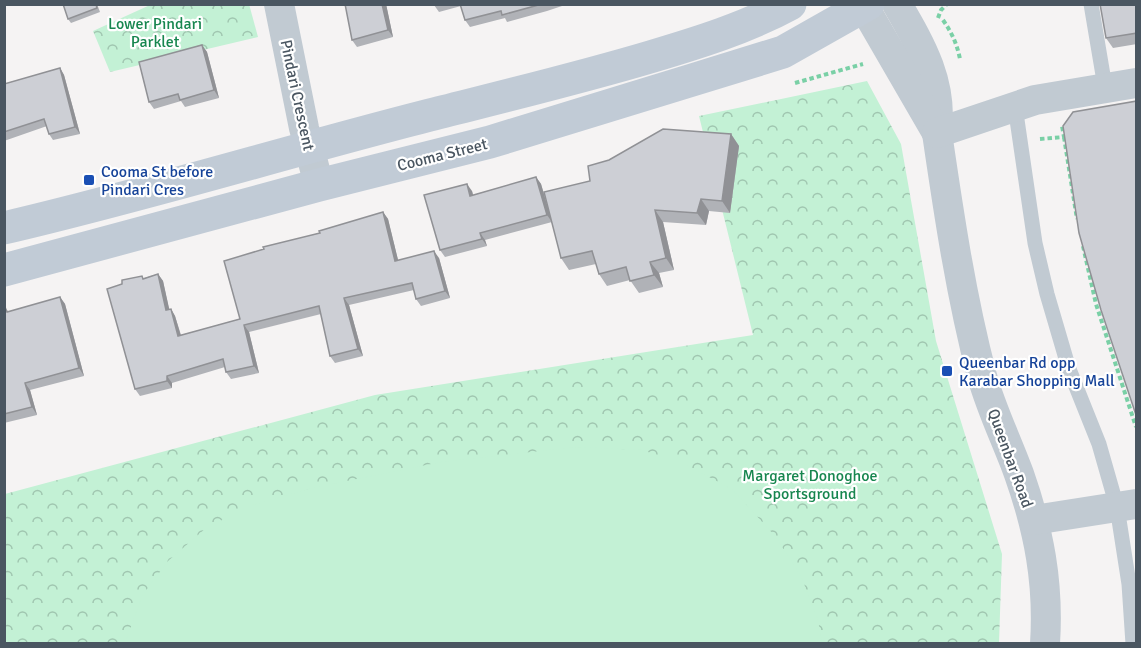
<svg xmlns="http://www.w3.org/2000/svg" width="1141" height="648" font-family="Signika,sans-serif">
  <defs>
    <pattern id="park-crowns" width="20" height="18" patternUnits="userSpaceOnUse" patternTransform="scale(1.5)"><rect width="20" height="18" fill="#c3f1d5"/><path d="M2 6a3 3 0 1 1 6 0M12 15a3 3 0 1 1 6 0" fill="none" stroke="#a0c6b0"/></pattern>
  </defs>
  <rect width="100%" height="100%" fill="#f5f3f3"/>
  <g fill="url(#park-crowns)">
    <polygon points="249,4 258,37 110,72 93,31 150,5"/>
    <polygon points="867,81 901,144 936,341 1002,554 999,643 5,644 5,494 375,395 753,335 699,116"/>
  </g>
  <polygon fill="#c3f1d5" points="577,447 642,450 687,465 733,490 775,536 801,576 818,620 822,643 125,643 142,596 168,561 206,528 250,506 312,488 441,462"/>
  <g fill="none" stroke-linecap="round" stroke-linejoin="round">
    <g stroke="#7ad0a6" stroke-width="4" stroke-dasharray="4.5 3" stroke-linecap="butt">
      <polyline points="938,18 941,10 947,4"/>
      <path d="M943,20C952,33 957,44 960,59"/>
      <polyline points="795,83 863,64"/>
      <polyline points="1064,137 1077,219"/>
      <polyline points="1040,139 1064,137 1062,126"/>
      <polyline points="1083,246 1096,304 1136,427"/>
    </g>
    <g stroke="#c1cad2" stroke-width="15">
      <polyline points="1091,4 1105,87"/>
      <polyline points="1015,106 1035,243 1047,294 1069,369 1099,444 1117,507 1129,584 1133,644"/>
    </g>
    <g stroke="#c1cad2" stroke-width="30">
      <polyline points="279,4 304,128 319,185"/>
      <path d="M897,4C922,47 943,83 937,133C949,215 961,296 982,376C991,409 1007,441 1019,474C1039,531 1049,583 1045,644"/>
      <polyline points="864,7 937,133"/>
      <polyline points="937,133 1035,100 1136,83"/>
      <polyline points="1034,520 1136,504"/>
    </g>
    <g stroke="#c1cbd6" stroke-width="33">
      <path d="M4,228C146,195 285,152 426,116C501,97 576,79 650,57C697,43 746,28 790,4"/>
      <polyline points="4,270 319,185 490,142 689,81 783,52 868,4"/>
    </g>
  </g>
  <g fill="#b0b2b7">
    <polygon points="97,4 100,12 71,23 68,19"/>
    <polygon points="345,4 386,4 393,37 357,47 352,40"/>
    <polygon points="568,4 547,11 507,22 505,18 470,27 465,20 461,6 439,12 434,5"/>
    <polygon points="1137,4 1137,44 1113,48 1106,38"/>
    <polygon points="202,45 207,52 219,98 185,107 181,101 154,109 149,102"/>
    <polygon points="60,68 64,75 80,134 53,140 49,134 47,126 4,141 4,84"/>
    <polygon points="731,134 739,146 730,213 709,211 706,225 663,222 674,270 659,273 663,287 639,293 630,280 607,286 599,274 596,264 569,270 561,258 590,181"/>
    <polygon points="536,177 541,184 552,222 485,240 487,246 445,257 440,250 472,191 473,195"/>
    <polygon points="383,212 388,219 398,260 439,258 450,298 421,306 416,299 414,290 349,305 363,356 335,363 330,356 321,314 249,332 259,373 231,379 226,372 225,367 172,383 172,388 140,396 135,389 144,278 158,274 163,281 169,309 171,309 175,316 181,335 240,319 320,233"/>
    <polygon points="60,297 65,304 84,376 30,390 37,415 4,423 4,307 9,312"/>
  </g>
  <g fill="#909195">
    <polygon points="382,4 386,4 393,37 388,30"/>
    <polygon points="202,45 207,52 219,98 214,90"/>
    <polygon points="60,68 64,75 80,134 75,127"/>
    <polygon points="731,134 739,146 730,213 722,201"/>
    <polygon points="536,177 541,184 552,222 547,215"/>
    <polygon points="467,184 472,191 475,203 470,196"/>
    <polygon points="701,199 709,211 706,225 697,213"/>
    <polygon points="655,210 663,222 674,270 666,258"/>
    <polygon points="383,212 388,219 400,268 395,261"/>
    <polygon points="480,233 485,240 487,246 482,239"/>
    <polygon points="434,251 439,258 450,298 445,291"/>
    <polygon points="650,262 659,273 663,287 654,275"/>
    <polygon points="158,274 163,281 171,317 166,310"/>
    <polygon points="60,297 65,304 84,376 79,368"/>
    <polygon points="344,298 349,305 363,356 358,349"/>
    <polygon points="171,309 175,316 183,343 178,336"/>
    <polygon points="244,325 249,332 259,373 254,366"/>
    <polygon points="167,376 172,383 172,388 167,381"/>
    <polygon points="25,383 30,390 37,415 32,407"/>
  </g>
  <g fill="#cdcfd5" stroke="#909195" stroke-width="1.5">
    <polygon points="63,4 96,4 97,8 68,19"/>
    <polygon points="345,4 382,4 388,30 352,40"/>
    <polygon points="460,4 542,4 502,15 501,11 465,20"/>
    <polygon points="1100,4 1137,4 1137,33 1106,38"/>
    <polygon points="202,45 214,90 180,100 178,94 149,102 139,62"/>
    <polygon points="60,68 75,127 49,134 44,119 4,132 4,84"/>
    <polygon points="1137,101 1137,418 1101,310 1079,233 1063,126 1073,112"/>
    <polygon points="663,129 731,134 722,201 701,199 697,213 655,210 666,258 650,262 654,275 630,281 626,267 599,274 592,251 561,258 544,192 590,181 588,166 609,160"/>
    <polygon points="536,177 547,215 480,233 482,239 440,250 424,195 467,184 470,196"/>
    <polygon points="383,212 395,261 434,251 445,291 416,299 412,283 344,298 358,349 330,356 319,306 244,325 254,366 226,372 223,359 167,376 167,381 135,389 107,289 122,284 122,280 142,276 143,279 158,274 166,310 171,309 178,336 240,319 224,261 264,249 263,247 320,233 319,231"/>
    <polygon points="60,297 79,368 25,383 32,407 4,414 4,307 5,307 7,312"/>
  </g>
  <g fill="#1a4fb4" stroke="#fff" stroke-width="2">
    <rect x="83" y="174" width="12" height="12" rx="3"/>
    <rect x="941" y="365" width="12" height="12" rx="3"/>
  </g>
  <g text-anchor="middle" stroke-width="4.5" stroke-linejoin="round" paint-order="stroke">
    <g font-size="16" fill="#17864f" stroke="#fff">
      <text x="155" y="29">Lower Pindari<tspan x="155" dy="18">Parklet</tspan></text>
      <text x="810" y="481">Margaret Donoghoe<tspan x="810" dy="18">Sportsground</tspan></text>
    </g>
    <g font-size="16" fill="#4a5661" stroke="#fff">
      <text transform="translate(298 95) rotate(78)" y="6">Pindari Crescent</text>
      <text transform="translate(442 154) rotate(-14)" y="6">Cooma Street</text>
      <text transform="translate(1011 458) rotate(70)" y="6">Queenbar Road</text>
    </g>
    <g font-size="16" fill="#164399" stroke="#fff" text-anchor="start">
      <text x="101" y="177">Cooma St before<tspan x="101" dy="18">Pindari Cres</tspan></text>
      <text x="959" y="368">Queenbar Rd opp<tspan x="959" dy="18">Karabar Shopping Mall</tspan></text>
    </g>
  </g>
  <rect width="1141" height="648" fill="none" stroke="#4a5661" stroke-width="12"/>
</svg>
